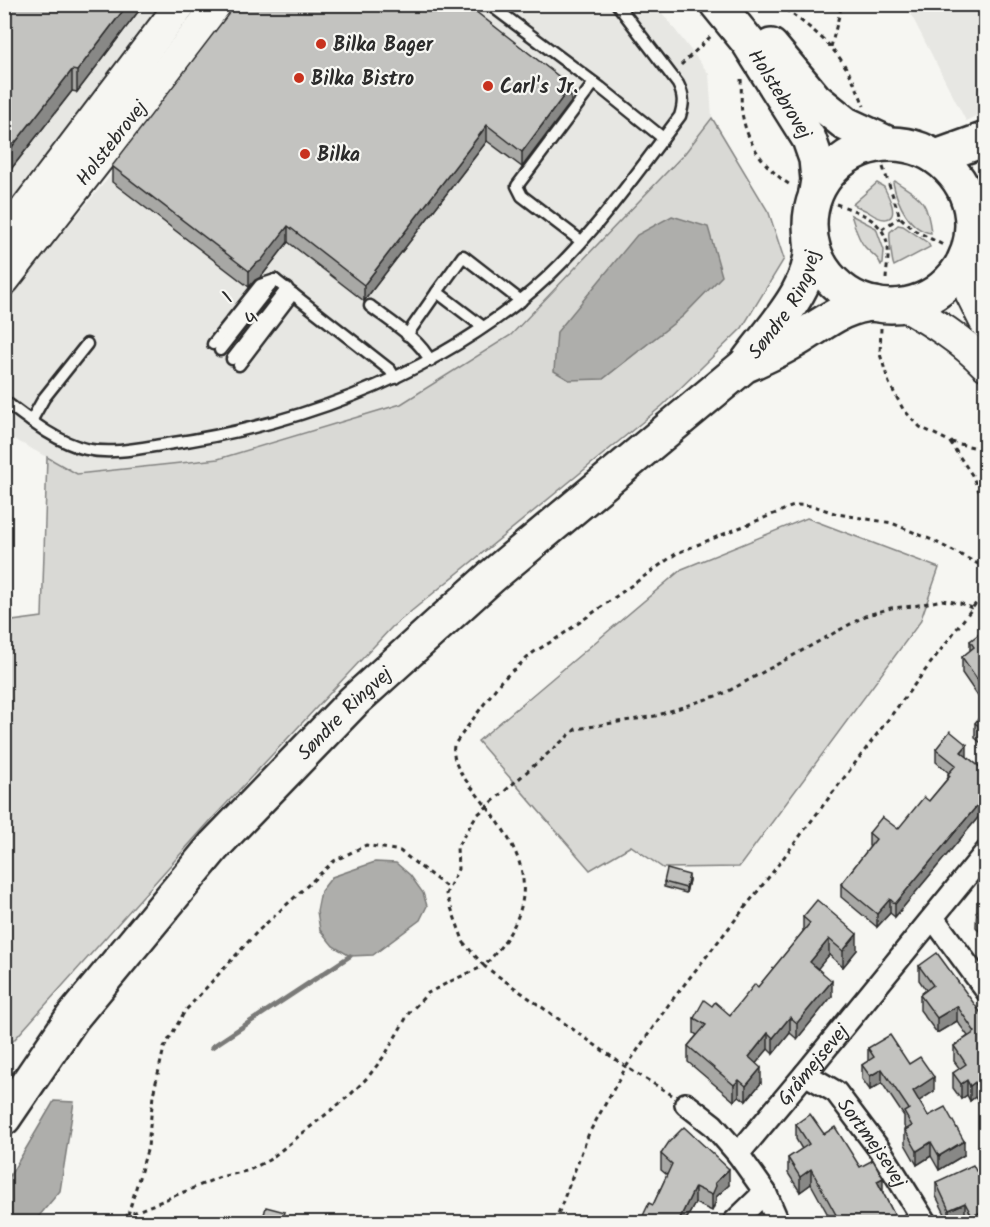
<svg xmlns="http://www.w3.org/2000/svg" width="990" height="1227" font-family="Kalam,sans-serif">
  <rect width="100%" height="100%" fill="#f6f6f2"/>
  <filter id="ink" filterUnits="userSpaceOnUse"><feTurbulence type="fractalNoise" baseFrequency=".0167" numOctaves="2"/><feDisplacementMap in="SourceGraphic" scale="12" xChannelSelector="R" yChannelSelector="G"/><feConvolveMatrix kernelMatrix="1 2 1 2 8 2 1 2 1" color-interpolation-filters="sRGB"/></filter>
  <g filter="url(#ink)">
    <g fill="#e7e7e3">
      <polygon points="5,5 164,5 5,217"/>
      <polygon points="254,5 656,5 709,74 712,118 685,153 511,335 401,404 218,459 77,474 5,434 5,301"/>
      <polygon points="906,5 985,5 985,111 966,121"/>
    </g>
    <g fill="#d9d9d5" stroke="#828280" stroke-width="1.5" fill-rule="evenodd">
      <path d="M712,118L769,213L784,259L742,328L662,406L392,627L210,821L5,1050V622L42,617L47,457L77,474L218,459L401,404L511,335L685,153ZM721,276L683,316L603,379Z"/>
      <path d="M895,181C922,199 927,199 931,233C909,230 897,202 893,183Z"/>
      <path d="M877,183L884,187C887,193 890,199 892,206C896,224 880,220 870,213C865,209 858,208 853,204Z"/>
      <path d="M851,215L876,228L884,250L883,264L881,265C878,256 871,254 865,247C857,238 855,226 851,215Z"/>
      <path d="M898,225L903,226L928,243L930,247L894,266C892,262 889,237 890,232Z"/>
      <polygon points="807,518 939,568 920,622 739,867 663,868 631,846 590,870 478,741 682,569"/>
    </g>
    <g fill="#aeaeab" stroke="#7a7a78" stroke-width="1.5">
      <polygon points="672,216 708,227 722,276 683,316 603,379 569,380 554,371 557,332 637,235"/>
      <polygon points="375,862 396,863 410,875 423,893 427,906 420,920 373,955 350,956 333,946 320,930 317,911 321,891 332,877"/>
      <polygon points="54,1101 74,1102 60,1191 34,1222 5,1222 5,1184"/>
    </g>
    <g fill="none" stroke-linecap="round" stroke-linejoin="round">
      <polyline stroke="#7a7a78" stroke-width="5" points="212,1047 350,956"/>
      <g stroke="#2b2b2b" stroke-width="15">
        <g id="lane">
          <polyline points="489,4 601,88 663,138"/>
          <polyline points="581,241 522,196 517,186 594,83"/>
          <polyline points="275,280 390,370 395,378"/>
          <path d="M370,306C388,320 421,340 430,361"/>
          <polyline points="483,327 437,292 463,256 521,301"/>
          <polyline points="407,335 437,292"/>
          <polyline points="213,344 260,285 275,280"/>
          <polyline points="220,350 275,280"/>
          <polyline points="232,359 287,288"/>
          <polyline points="239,365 293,294"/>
          <path d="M4,401C28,419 56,442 86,449C112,455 141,448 167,444C294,426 419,380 520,301C582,252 633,178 680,116C684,103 684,96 678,84L617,4"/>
          <polyline points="31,421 44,398 87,344"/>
        </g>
      </g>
      <g stroke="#2b2b2b" stroke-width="26">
        <g id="street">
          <polyline points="933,918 986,990"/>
          <path id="s1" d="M805,1074L836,1092L882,1153L925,1222"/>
          <path id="s2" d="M686,1104L713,1125L738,1154L805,1074L986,852"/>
          <polyline points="738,1154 765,1192 778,1222"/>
          <polyline points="734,1222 765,1192"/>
        </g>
      </g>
      <g stroke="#2b2b2b" stroke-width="34">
        <g id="secondary">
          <polyline points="4,237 181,4"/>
          <polyline points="965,258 971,294 986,324"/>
          <path id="s3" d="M4,280L219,4"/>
          <path d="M903,305C933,322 961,339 986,365"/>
        </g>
      </g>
      <g stroke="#2b2b2b" stroke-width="38">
        <g id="primary">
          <path id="s4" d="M717,4L748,42L809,139L816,159L818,180L816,192"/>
          <polyline points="771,46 815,99 846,124 887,143"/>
          <circle cx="891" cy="225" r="81"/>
          <polyline points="936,157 986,139"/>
          <path id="s5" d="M748,361C773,327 816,285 811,240"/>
          <path id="s6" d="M4,1118L72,1018L214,846L354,701L491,577L744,366C760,359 776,352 791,343C819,328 841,305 875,304"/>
        </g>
      </g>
      <g stroke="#2b2b2b" stroke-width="3" stroke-dasharray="4.5 4.5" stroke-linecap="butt">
        <path d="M778,4C824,37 844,52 864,106"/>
        <polyline points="831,47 842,4"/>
        <polyline points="681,65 711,36"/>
        <path d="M741,79C742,92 740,106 743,118C748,145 768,172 792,186"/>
        <polyline points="883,167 900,217 914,230 945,246"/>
        <path d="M836,204C859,212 885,220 888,248C889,258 886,271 886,281"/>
        <polyline points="882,229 900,217"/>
        <polyline points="881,328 880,354 889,383 903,409 920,427 949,441 972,475 986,507"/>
        <polyline points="951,442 986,450"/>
        <path d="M972,608L960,603L942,600L914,606L891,608L865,616L725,693L655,716L576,729L476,816L457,847L458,869L446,894L464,943L484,966C544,903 530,859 479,797C467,781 451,766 454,745L501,681L534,652L559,637L677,553L796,505L814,506L837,514L892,523L932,540L986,568"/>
        <polyline points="128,1215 148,1147 153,1095 164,1048 185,1011 258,931 334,861 366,845 400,851 448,888"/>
        <polyline points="117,1222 128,1215 220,1177 247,1171 269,1160 349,1096 368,1077 385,1055 409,1013 428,993 451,981 484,966 626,1067 672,1095"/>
        <polyline points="555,1222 589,1133 626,1067 669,1004 772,873 986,590"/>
      </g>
      <use href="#lane" stroke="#f6f6f2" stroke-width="10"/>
      <use href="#street" stroke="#f6f6f2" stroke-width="21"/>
      <use href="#secondary" stroke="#f6f6f2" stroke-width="30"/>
      <use href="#primary" stroke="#f6f6f2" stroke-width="33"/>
    </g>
    <g fill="#a8a8a5" stroke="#2b2b2b" stroke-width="1.5">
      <polygon points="4,4 144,4 77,92 72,91 4,178"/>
      <polygon points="571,102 522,167 487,141 364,301 288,242 261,277 255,280 249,287 112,182 112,166"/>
      <polygon points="986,635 986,747 975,738 975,723 983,713 982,712 982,702 962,673 962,657 970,651 970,641"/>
      <polygon points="936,749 967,757 986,772 986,808 895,917 890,913 877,927 841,897 841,884 870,847 869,846 869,833 898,829 929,801 948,778 948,774 949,773 936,762"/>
      <polygon points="689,880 686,893 664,887 664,882"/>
      <polygon points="986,896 986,940 976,927 977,902"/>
      <polygon points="803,917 857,950 843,967 829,955 817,968 832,996 797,1039 790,1033 773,1054 768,1049 756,1063 761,1083 746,1101 739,1096 734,1101 688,1062 688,1046 697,1035 694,1033 694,1018 712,1006 730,1015 758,987 803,932"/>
      <polygon points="919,966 986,1020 986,1113 975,1097 970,1101 967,1095 961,1099 953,1088 953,1073 960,1069 954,1061 954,1046 968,1036 957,1021 937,1033 920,1010 920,995 926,990 919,980"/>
      <polygon points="868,1048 909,1064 934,1091 919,1101 928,1116 964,1155 939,1170 931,1156 917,1165 905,1144 905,1130 906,1130 904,1126 904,1116 882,1083 870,1090 862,1079 862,1065 868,1061"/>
      <polygon points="796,1124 824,1134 860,1167 883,1193 898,1222 832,1222 811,1184 800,1192 788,1173 788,1158 802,1149 796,1139"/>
      <polygon points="661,1154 729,1185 716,1197 716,1201 712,1211 695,1203 685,1222 641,1222 641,1220 653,1205 667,1175 661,1170"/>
      <polygon points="976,1171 986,1222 968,1222 965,1217 952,1222 949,1222 936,1196 936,1182"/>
    </g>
    <g fill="#888886" stroke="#2b2b2b" stroke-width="1.5">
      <polygon points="128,4 144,4 77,92 77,71"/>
      <polygon points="72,70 72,91 4,178 4,157"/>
      <polygon points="571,86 571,102 522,167 522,152"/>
      <polygon points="487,125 487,141 364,301 364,285"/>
      <polygon points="288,226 288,242 261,277 255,280 249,287 249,271"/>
      <polygon points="967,745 967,758 961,752"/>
      <polygon points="986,795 986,808 895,917 895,904"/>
      <polygon points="689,875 689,880 686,893 686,888"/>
      <polygon points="890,899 890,913 877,927 877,914"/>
      <polygon points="857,934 857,950 843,967 843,951"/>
      <polygon points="829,939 829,955 810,978 810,962"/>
      <polygon points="832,981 832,996 797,1039 797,1023"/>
      <polygon points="957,1006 957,1021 937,1033 937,1018"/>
      <polygon points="790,1017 790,1033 773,1054 773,1038"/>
      <polygon points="768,1033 768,1049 749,1072 749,1057"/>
      <polygon points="761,1068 761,1083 746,1101 746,1086"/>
      <polygon points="882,1069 882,1083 870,1090 870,1076"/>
      <polygon points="934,1077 934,1091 913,1105 913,1091"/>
      <polygon points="739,1080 739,1096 734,1101 734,1085"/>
      <polygon points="967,1080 967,1095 961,1099 961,1084"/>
      <polygon points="975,1082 975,1097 970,1101 970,1086"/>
      <polygon points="964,1141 964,1155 939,1170 939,1156"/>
      <polygon points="931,1142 931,1156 917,1165 917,1151"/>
      <polygon points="729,1169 729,1185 716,1197 716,1201 712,1211 712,1195 715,1183"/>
      <polygon points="811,1169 811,1184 800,1192 800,1177"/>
      <polygon points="883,1178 883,1193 877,1181"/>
      <polygon points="695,1187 695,1203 685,1222 678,1222"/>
      <polygon points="965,1203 965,1217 952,1222 949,1222 949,1210"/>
      <polygon points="986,1210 986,1222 972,1222 972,1216"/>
    </g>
    <g fill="#c3c3c0" stroke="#2b2b2b" stroke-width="1.5">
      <polygon points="4,4 128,4 77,71 72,70 4,157"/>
      <polygon points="236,4 466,4 571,86 522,152 487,125 364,285 288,226 261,261 255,264 249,271 112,166"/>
      <polygon points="983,631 986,635 986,692 962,657 974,647 970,641"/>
      <polygon points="986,692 986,699 982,697"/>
      <polygon points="986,710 986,731 975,723"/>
      <polygon points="950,731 967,745 961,752 986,772 986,795 895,904 890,899 877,914 841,884 876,839 869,833 882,817 898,829 924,797 929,801 950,776 948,774 956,765 936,749"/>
      <polygon points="667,869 689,875 686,888 664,882"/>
      <polygon points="986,896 986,925 976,912 981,908 977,902"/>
      <polygon points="817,900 857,934 843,951 829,939 810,962 832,981 797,1023 790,1017 773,1038 768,1033 749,1057 761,1068 746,1086 739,1080 734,1085 688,1046 706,1025 694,1018 704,1000 712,1006 715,1002 730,1015 755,984 758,987 810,923 803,917"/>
      <polygon points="937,953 986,1020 986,1056 985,1057 986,1058 986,1099 975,1082 970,1086 967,1080 961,1084 953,1073 966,1064 954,1046 975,1032 957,1006 937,1018 920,995 933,985 919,966"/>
      <polygon points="890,1035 909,1064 920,1057 934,1077 913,1091 928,1116 945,1107 964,1141 939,1156 931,1142 917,1151 905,1130 912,1126 904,1112 909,1109 882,1069 870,1076 862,1065 874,1057 868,1048"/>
      <polygon points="810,1114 824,1134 835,1127 860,1167 873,1160 883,1178 877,1181 898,1222 840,1222 811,1169 800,1177 788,1158 809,1144 796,1124"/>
      <polygon points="684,1127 729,1169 715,1183 716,1186 712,1195 695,1187 678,1222 647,1222 641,1220 649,1203 653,1205 672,1164 661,1154 669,1142"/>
      <polygon points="973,1165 976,1171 981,1168 986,1178 986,1210 972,1216 965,1203 949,1210 936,1182"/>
      <polygon points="266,1207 285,1212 282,1222 262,1222"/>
    </g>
  </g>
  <g fill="#c8321e" stroke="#f6f6f2" stroke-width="2">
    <circle cx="321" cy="44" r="6"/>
    <circle cx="299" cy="78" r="6"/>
    <circle cx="488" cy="86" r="6"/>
    <circle cx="305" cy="154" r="6"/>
  </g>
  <g text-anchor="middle" stroke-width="4.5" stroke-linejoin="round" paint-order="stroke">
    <g font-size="20" font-weight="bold" fill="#2b2b2b" stroke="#f6f6f2" text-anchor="start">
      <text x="333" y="51">Bilka Bager</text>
      <text x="311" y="85">Bilka Bistro</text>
      <text x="500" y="93">Carl's Jr.</text>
      <text x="317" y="161">Bilka</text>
    </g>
    <g font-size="20" fill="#2b2b2b" stroke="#f6f6f2">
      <text dy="7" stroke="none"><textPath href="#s4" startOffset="110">Holstebrovej</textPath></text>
      <text dy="7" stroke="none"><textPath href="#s3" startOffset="174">Holstebrovej</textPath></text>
      <text transform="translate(227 297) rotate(-51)" y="7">1</text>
      <text dy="7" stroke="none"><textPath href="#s5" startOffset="68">Søndre Ringvej</textPath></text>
      <text transform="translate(251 318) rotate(-52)" y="7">4</text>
      <text dy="7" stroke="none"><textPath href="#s6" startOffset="530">Søndre Ringvej</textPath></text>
      <text dy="7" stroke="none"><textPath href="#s2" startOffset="189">Gråmejsevej</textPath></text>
      <text dy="7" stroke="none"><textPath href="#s1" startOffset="98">Sortmejsevej</textPath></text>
    </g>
  </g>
  <rect width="990" height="1227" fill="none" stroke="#f6f6f2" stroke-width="24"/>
  <rect x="12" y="12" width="966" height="1203" fill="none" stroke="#2b2b2b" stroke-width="2" filter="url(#ink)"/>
</svg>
